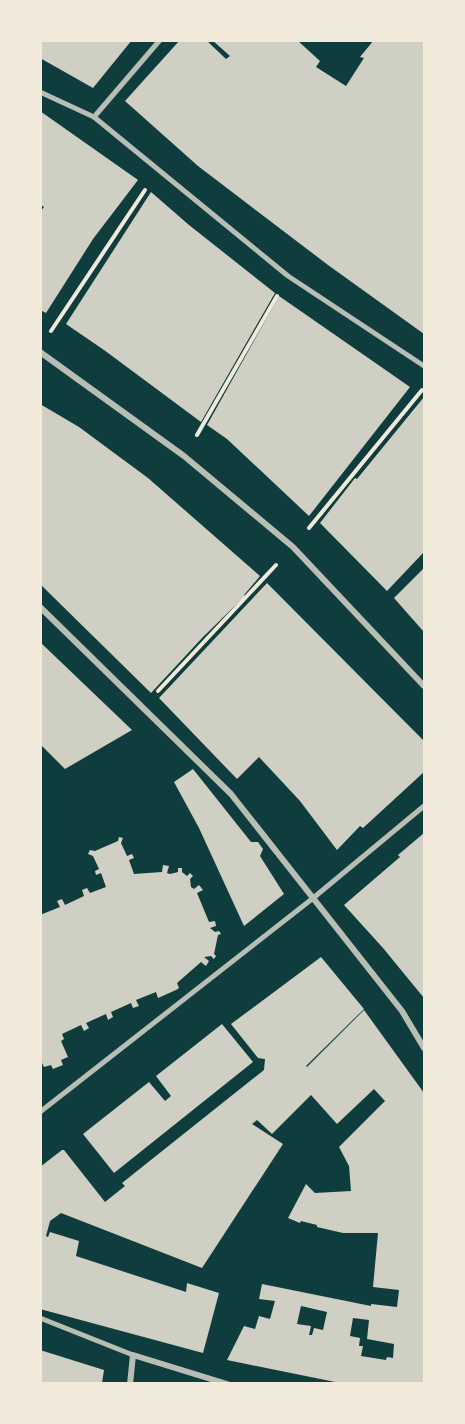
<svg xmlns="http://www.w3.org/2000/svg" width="465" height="1424" font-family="'Source Serif 4',serif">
  <rect width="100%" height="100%" fill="#0f3d3e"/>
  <g fill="#cfcfc3" fill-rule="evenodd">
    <polygon points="40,40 132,40 93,88 40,58"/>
    <polygon points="180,40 206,40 226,59 230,56 212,40 297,40 320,61 316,67 346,86 364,58 360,57 374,40 424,40 424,334 328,265 198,166 125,101"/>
    <polygon points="40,111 138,180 93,239 46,313 40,310 40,212 44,207 40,204"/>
    <polygon points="151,192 189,225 275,293 201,422 104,350 66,324"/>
    <polygon points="279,296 410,387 309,516 227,439 207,425"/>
    <polygon points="424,397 424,552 387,591 320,523 355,478 357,479"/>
    <polygon points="40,404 79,427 148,478 260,576 244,595 245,596 203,637 151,693 40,584"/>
    <polygon points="424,568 424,632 394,598"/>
    <polygon points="267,583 424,741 424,772 363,828 360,826 337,850 300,801 259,757 237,779 159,698"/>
    <polygon points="40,642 132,730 65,769 40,744"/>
    <polygon points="193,769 251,842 258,842 263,849 260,856 284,894 244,926 199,828 174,782"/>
    <polygon points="424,833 424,998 383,948 344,905 400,857 398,855"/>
    <polygon points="119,837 123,838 121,843 127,856 132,854 134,858 129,860 134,874 162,872 163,865 169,866 167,873 170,874 178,872 178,868 182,868 182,872 187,876 190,873 193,876 190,879 191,887 194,889 199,885 203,890 197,893 209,922 215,921 216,926 210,928 215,932 219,931 221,934 218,935 214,954 216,956 214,959 211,956 204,957 209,961 206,966 201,962 177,983 179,988 176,990 158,998 156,992 136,1000 139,1006 133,1008 131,1003 111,1012 113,1017 108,1020 106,1014 86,1023 89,1028 84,1031 81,1025 62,1034 64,1039 61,1041 68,1057 61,1060 63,1065 53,1069 51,1065 44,1067 40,1059 40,915 60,907 57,901 62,899 65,905 84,896 82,890 87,888 90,893 106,887 101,873 96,875 95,871 99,869 93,856 88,854 90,850 95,851 118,841"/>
    <path d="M321,957L364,1009L306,1066L307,1067L364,1010L424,1093V1383H340L227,1360L244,1326L255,1329L259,1316L270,1319L275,1301L259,1299L262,1284L371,1306V1304L397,1307L399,1290L373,1287L378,1233H343L317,1227V1225L301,1221L300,1223L288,1218L306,1184L315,1193L351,1191L349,1166L339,1147L385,1101L374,1089L337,1124L311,1095L272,1134L257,1120L252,1124L283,1144L202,1268L61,1213L50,1221L46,1236L48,1237L50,1232L79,1241L76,1256L186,1292L187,1283L219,1293L203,1353L40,1309V1167L62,1150H64L105,1202L125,1186L122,1183L264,1070L265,1059L258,1058L231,1024ZM301,1306L327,1312L323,1330L314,1328L312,1335H309L311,1326L297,1324ZM353,1318L369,1320L367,1339L394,1344L393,1358L387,1357L386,1360L361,1356L363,1346H359L360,1338L350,1336Z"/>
    <polygon points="222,1024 253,1062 114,1173 83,1134 149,1082 165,1101 171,1096 156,1076"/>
    <polygon points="40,1350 104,1370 102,1383 40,1383"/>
  </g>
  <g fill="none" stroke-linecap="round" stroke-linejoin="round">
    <g stroke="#f1e9da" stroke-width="4">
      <polyline points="51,331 145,190"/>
      <polyline points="197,435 277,296"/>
      <polyline points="309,528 422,390"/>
      <polyline points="158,691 276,565"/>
    </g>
    <g stroke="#b8beb3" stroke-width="5">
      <polyline points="40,92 94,117 288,276 424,366"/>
      <polyline points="94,117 160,40"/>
      <polyline points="40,1112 312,899 424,806"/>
      <polyline points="40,1318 133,1355"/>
    </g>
    <g stroke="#b8beb3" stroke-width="6">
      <polyline points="40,352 184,456 293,547 424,686"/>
      <polyline points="40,607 231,794 402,1011 424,1048"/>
      <polyline points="130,1384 133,1355 227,1384"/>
    </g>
  </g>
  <rect width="465" height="1424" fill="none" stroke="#f1e9da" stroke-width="84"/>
</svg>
